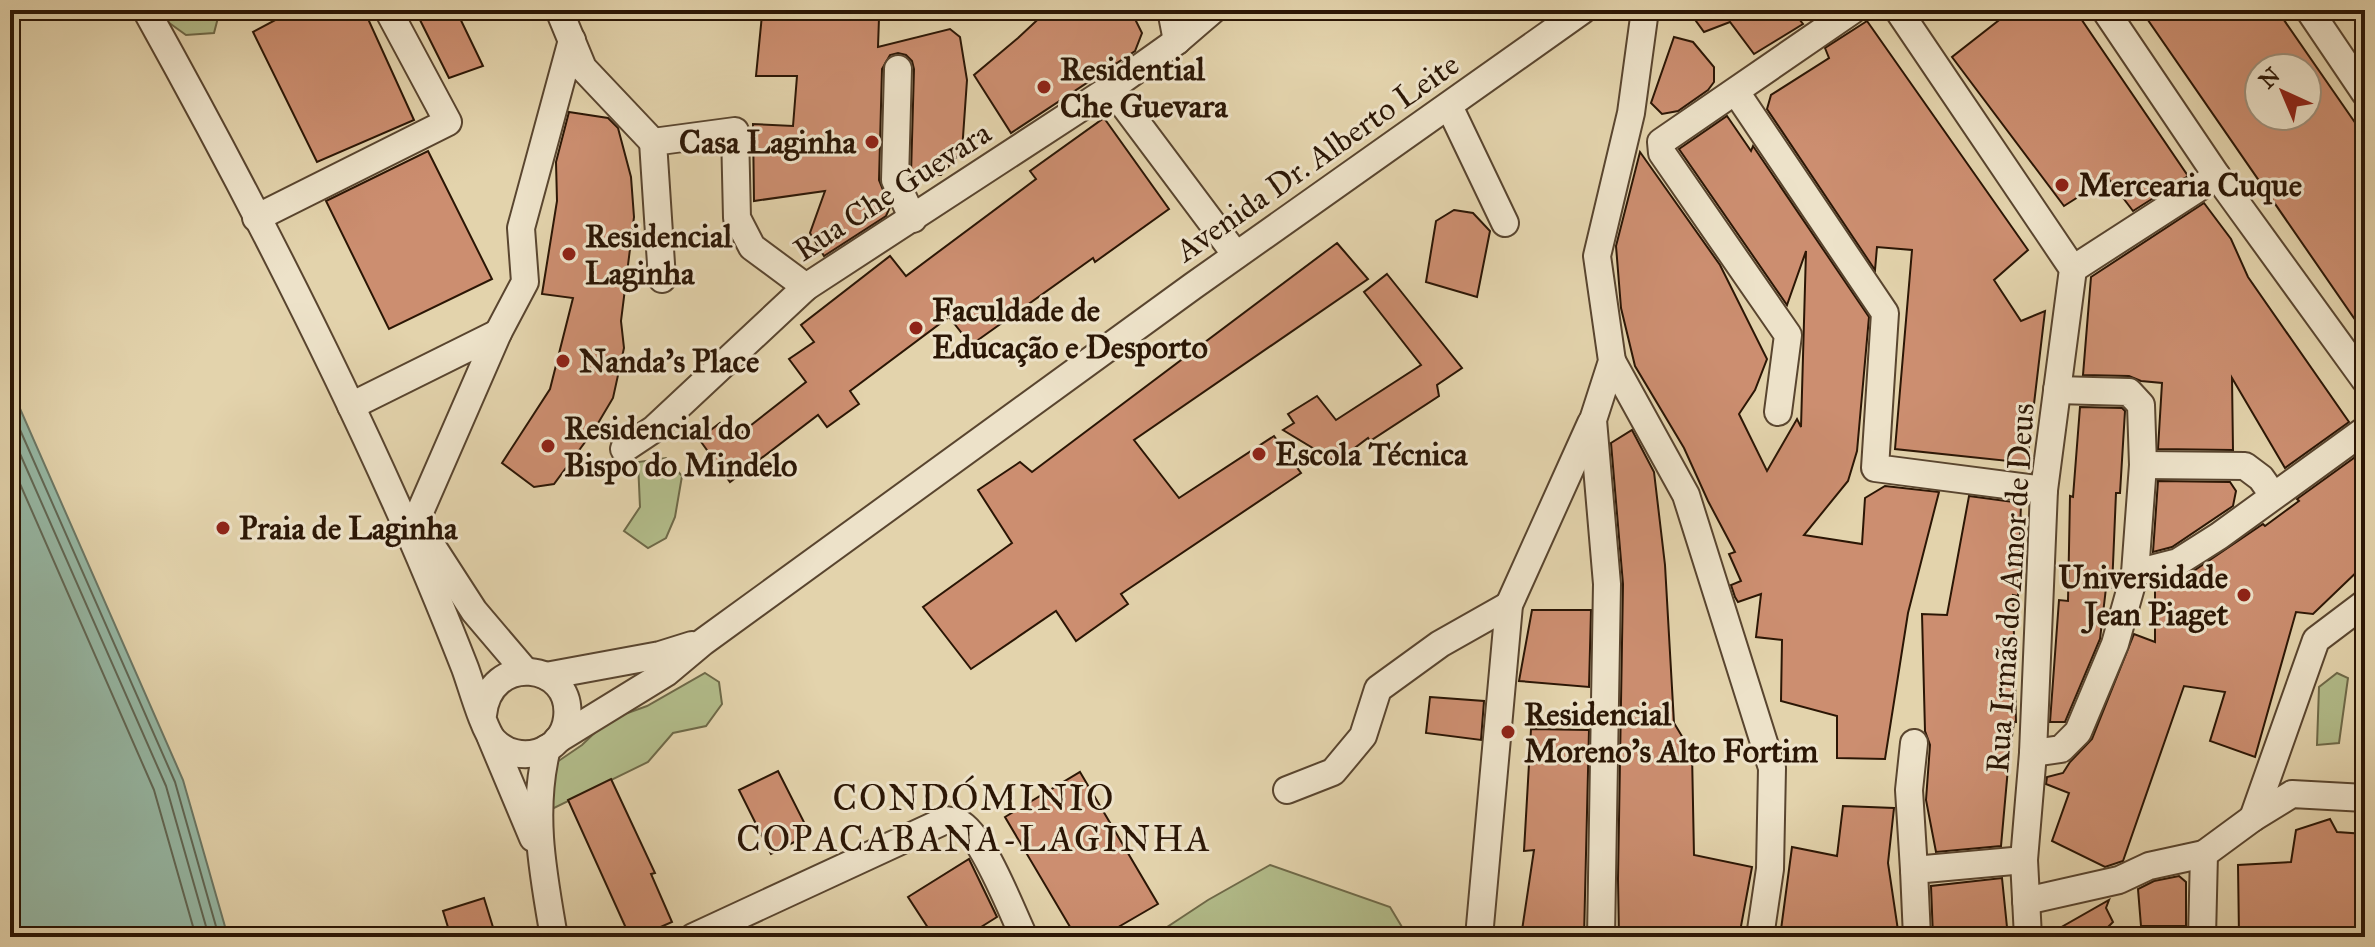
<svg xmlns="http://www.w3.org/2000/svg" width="2375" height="947" font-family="'IM FELL Great Primer',serif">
  <rect width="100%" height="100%" fill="#e3d3ac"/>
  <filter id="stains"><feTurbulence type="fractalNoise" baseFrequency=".0025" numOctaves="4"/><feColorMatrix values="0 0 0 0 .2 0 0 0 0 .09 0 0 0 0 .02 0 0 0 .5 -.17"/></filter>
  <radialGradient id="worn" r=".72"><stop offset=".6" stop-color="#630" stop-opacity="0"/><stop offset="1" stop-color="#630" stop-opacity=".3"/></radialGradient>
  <g fill="#b2bc8a" stroke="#6e6948" stroke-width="2">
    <polygon points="161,10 220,10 214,33 186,35 161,17"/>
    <polygon points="666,458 682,476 675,517 666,538 648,548 624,531 640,507 638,462"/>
    <polygon points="705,673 719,682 722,704 706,726 673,733 648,762 552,809 550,786 557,762 582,745 608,720 647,706"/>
    <polygon points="2337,673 2348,678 2339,743 2317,745 2319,687"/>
    <polygon points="1270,865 1390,907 1408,937 1152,937 1208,900"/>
  </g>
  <polygon fill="#96b8a5" stroke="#6b7765" stroke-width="2" points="10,394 18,404 183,780 228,937 10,937"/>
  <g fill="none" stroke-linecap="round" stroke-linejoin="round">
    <g stroke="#606755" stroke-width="2">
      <polyline points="10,407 175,782 219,937"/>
      <polyline points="10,431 166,786 209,937"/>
      <polyline points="10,461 154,790 196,937"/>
    </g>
  </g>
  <g fill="#cc8e70" stroke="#2b1605" stroke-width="2" fill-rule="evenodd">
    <polygon points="294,10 364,10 414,120 317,162 253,32"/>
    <polygon points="415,10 456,10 483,66 449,78"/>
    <polygon points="774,10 828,10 879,18 878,47 950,29 960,37 967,80 962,151 941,175 911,175 914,69 912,61 906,55 898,53 890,55 882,69 879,180 890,207 886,216 824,256 810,233 825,191 754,201 753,124 793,126 797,76 756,76 762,15 774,14"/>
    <polygon points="1048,10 1118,10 1123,18 1135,19 1142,33 1135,51 1011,133 974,75 1018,38"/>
    <polygon points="1688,10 1792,10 1803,24 1754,54 1730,22 1704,32"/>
    <polygon points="2012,10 2075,10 2188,176 2133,211 2108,178 2064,206 1952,57"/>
    <path d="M2141,10H2277L2365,137V334ZM2259,68H2307V116H2259Z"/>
    <polygon points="1867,21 2028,250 1994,280 2021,321 2045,311 2027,463 1895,449 1912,250 1877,247 1875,270 1767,109 1771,95 1829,58 1825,48"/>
    <polygon points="1674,37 1693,42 1714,67 1714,82 1708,90 1678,111 1662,114 1651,103"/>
    <polygon points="569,112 608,118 618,128 631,177 634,217 621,321 624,348 613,398 594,430 554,484 534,487 502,463 550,389 573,298 542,294 557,201 556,162"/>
    <polygon points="1727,116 1751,151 1753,146 1869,317 1857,451 1848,481 1804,535 1862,544 1865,498 1885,486 1939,492 1908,613 1885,759 1837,758 1837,716 1781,701 1782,640 1756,637 1761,594 1738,602 1735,597 1731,585 1741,581 1729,554 1735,552 1708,501 1684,448 1635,366 1621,308 1616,246 1640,152 1720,265 1767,359 1755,390 1739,414 1767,471 1797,419 1801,427 1806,251 1787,305 1679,149"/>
    <polygon points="1104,118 1169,209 1095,262 1093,258 971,345 949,317 850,391 859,404 827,427 818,415 730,482 699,439 720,423 732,440 806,382 789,359 814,342 801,325 890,256 906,276 1036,179 1030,171"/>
    <polygon points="428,151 492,279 389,329 326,201"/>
    <polygon points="2204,203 2231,239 2248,277 2349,422 2285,468 2232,378 2233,450 2158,449 2162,383 2141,381 2129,376 2083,375 2091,277"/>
    <polygon points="1454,210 1473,213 1490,231 1477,297 1426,282 1436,221"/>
    <polygon points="1337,243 1368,279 1134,440 1179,498 1274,436 1301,473 1121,594 1128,604 1076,641 1056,611 971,669 923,607 1012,543 978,490 1020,462 1032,472"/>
    <polygon points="1387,274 1462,368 1437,385 1439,396 1370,441 1368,438 1336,462 1283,430 1294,423 1288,414 1317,396 1336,420 1421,365 1364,292"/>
    <polygon points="2080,407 2122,408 2125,411 2120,493 2116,493 2112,588 2106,588 2100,639 2065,722 2050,722 2059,600 2068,601 2070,496 2073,497"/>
    <polygon points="1632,430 1654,472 1665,565 1674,723 1692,753 1694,855 1752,867 1739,937 1619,937 1618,879 1623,584 1611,443"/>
    <polygon points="2365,450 2365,564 2313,614 2296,612 2255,757 2210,741 2225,692 2184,686 2123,861 2105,867 2052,841 2069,793 2046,784 2047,777 2063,773 2070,762 2092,739 2134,634 2155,642 2155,584 2186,576 2263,524 2265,526 2299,501 2297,499"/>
    <polygon points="2158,481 2230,482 2236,491 2233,506 2172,547 2153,552"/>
    <polygon points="1969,496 2021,503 2018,596 2013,595 2016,722 2014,722 2009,757 2001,846 1936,852 1926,800 1930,745 1925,731 1922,614 1947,615"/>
    <polygon points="1532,610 1591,610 1589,687 1519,681"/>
    <polygon points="1430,697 1484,701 1481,740 1426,733"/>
    <polygon points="1531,729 1589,730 1584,937 1521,937 1534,850 1524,851"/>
    <polygon points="778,771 810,834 771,854 739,790"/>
    <polygon points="1080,772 1158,904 1101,937 1076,937 1005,817"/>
    <polygon points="611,779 655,873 651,874 672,922 638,937 630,937 568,800"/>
    <polygon points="1843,806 1894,808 1888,863 1899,937 1780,937 1792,847 1837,856"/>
    <polygon points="2330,819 2337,832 2365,834 2365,937 2256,937 2239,935 2238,865 2291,862 2296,830"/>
    <polygon points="969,859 997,917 965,937 934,937 908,897"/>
    <polygon points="2179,876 2186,882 2186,926 2141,926 2138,889 2154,881"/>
    <polygon points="2002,878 2008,937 1933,937 1931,886"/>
    <polygon points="484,898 496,937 451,937 443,911"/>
    <polygon points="2109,900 2106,908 2113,922 2098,937 2044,937"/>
  </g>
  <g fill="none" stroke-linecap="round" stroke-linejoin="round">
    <g stroke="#59452f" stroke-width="30">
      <g id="minor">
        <path d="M146,10C235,170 320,334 395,501C420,556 443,612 465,668C471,684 484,731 494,741C518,766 563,754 567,718C574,662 489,652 483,715"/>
        <polyline points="559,10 583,68 653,142"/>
        <polyline points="1171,10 1177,41"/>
        <polyline points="1898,10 2073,269 2044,490 2033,753 2024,860 2028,937"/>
        <polyline points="2105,10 2217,176 2365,380"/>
        <polyline points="2309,10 2365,93"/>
        <polyline points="898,69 895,180 913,219"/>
        <polyline points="1111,88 1236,255"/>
        <polyline points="1736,92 1885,313 1875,468 2044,490"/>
        <polyline points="1449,106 1505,223"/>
        <polyline points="256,218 448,122 388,10"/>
        <polyline points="2073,269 2217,176"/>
        <polyline points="662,279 653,142 735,131 737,218 752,247 806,287"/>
        <polyline points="498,333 525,282 521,228 572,40"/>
        <polyline points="1612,361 1686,495 1772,768 1770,869 1760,937"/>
        <polyline points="351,406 498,333 416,521"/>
        <polyline points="1778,412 1788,335 1662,153 1661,142 1853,10"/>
        <polyline points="624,449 654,429 806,287 1111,88 1177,41 1213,10"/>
        <polyline points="2143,465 2245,466 2261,478 2273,495"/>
        <polyline points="421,529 474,611 525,671"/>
        <polyline points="2135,573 2178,562 2219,536 2365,430"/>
        <polyline points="546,676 660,655 692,645"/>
        <polyline points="491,738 533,838"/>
        <polyline points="557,740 666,673 703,642 1193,286 1583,10"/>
        <polyline points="1914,743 1909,790 1914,870"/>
        <path d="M547,748C531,813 543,873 554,937"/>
        <polyline points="2033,753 2061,749 2078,732 2115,644 2135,573 2143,465 2141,405 2129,392 2057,390"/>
        <polyline points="1287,790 1333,772 1363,736 1378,689 1440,644 1509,605"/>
        <polyline points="2253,818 2316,640 2365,603"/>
        <polyline points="2026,901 2119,880 2149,866 2204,854"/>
        <path d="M693,937L946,820C950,821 955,821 959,823C982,833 1012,912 1024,937"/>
        <polyline points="1479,937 1509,605 1591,423"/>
        <polyline points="1601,937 1607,584 1593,420 1612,361 1597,256 1631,113 1645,10"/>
        <polyline points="1917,937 1914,870 2024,860"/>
        <polyline points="2202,937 2204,854 2253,818 2292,794 2365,798"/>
      </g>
    </g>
    <use href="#minor" stroke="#ede2c9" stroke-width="26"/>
  </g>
  <g fill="#8f2418" stroke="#ede2c9" stroke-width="3">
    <circle cx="1044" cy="87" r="8"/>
    <circle cx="872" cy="142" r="8"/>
    <circle cx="2062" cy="185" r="8"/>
    <circle cx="569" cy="254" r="8"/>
    <circle cx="916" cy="328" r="8"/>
    <circle cx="563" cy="361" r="8"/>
    <circle cx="548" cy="446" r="8"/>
    <circle cx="1259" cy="454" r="8"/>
    <circle cx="223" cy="528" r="8"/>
    <circle cx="2244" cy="595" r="8"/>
    <circle cx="1508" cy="732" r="8"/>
  </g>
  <g text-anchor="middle" stroke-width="6" stroke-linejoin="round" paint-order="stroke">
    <g font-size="32" font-weight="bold" fill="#2b1605" stroke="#ede2c9" text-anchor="start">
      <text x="1060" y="80">Residential<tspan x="1060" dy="37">Che Guevara</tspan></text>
      <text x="856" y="153" text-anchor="end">Casa Laginha</text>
      <text x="2078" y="196">Mercearia Cuque</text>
      <text x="585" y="247">Residencial<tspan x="585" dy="37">Laginha</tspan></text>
      <text x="932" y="321">Faculdade de<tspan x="932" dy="37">Educação e Desporto</tspan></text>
      <text x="579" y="372">Nanda’s Place</text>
      <text x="564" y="439">Residencial do<tspan x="564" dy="37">Bispo do Mindelo</tspan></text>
      <text x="1275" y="465">Escola Técnica</text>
      <text x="239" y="539">Praia de Laginha</text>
      <text x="2228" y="588" text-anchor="end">Universidade<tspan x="2228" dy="37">Jean Piaget</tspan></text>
      <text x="1524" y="725">Residencial<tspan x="1524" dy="37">Moreno's Alto Fortim</tspan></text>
    </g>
    <g font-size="32" fill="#2b1605" stroke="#ede2c9">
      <text transform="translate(1317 157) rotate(-35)" y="11">Avenida Dr. Alberto Leite</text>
      <text transform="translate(892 191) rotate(-33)" y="11">Rua Che Guevara</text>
      <text transform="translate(2010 588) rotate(-86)" y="11">Rua Irmãs do Amor de Deus</text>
    </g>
    <g font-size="36" letter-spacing="2" fill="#2b1605" stroke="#ede2c9">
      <text x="974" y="810">CONDÓMINIO<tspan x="974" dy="41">COPACABANA-LAGINHA</tspan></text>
    </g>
  </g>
  <rect width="2375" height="947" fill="none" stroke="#e3d3ac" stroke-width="40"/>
  <rect x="12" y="12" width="2351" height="923" fill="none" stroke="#2b1605" stroke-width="4"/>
  <rect x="20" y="20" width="2335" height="907" fill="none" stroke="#2b1605" stroke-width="2"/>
  <g transform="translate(2283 92) rotate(316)"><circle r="38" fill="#ede2c9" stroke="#9f907b" stroke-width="2"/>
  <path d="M0-6L14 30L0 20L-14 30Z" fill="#8f2418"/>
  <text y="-12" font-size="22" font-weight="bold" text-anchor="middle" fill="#2b1605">N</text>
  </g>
  <rect width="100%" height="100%" filter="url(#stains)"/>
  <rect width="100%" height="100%" fill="url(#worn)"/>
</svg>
